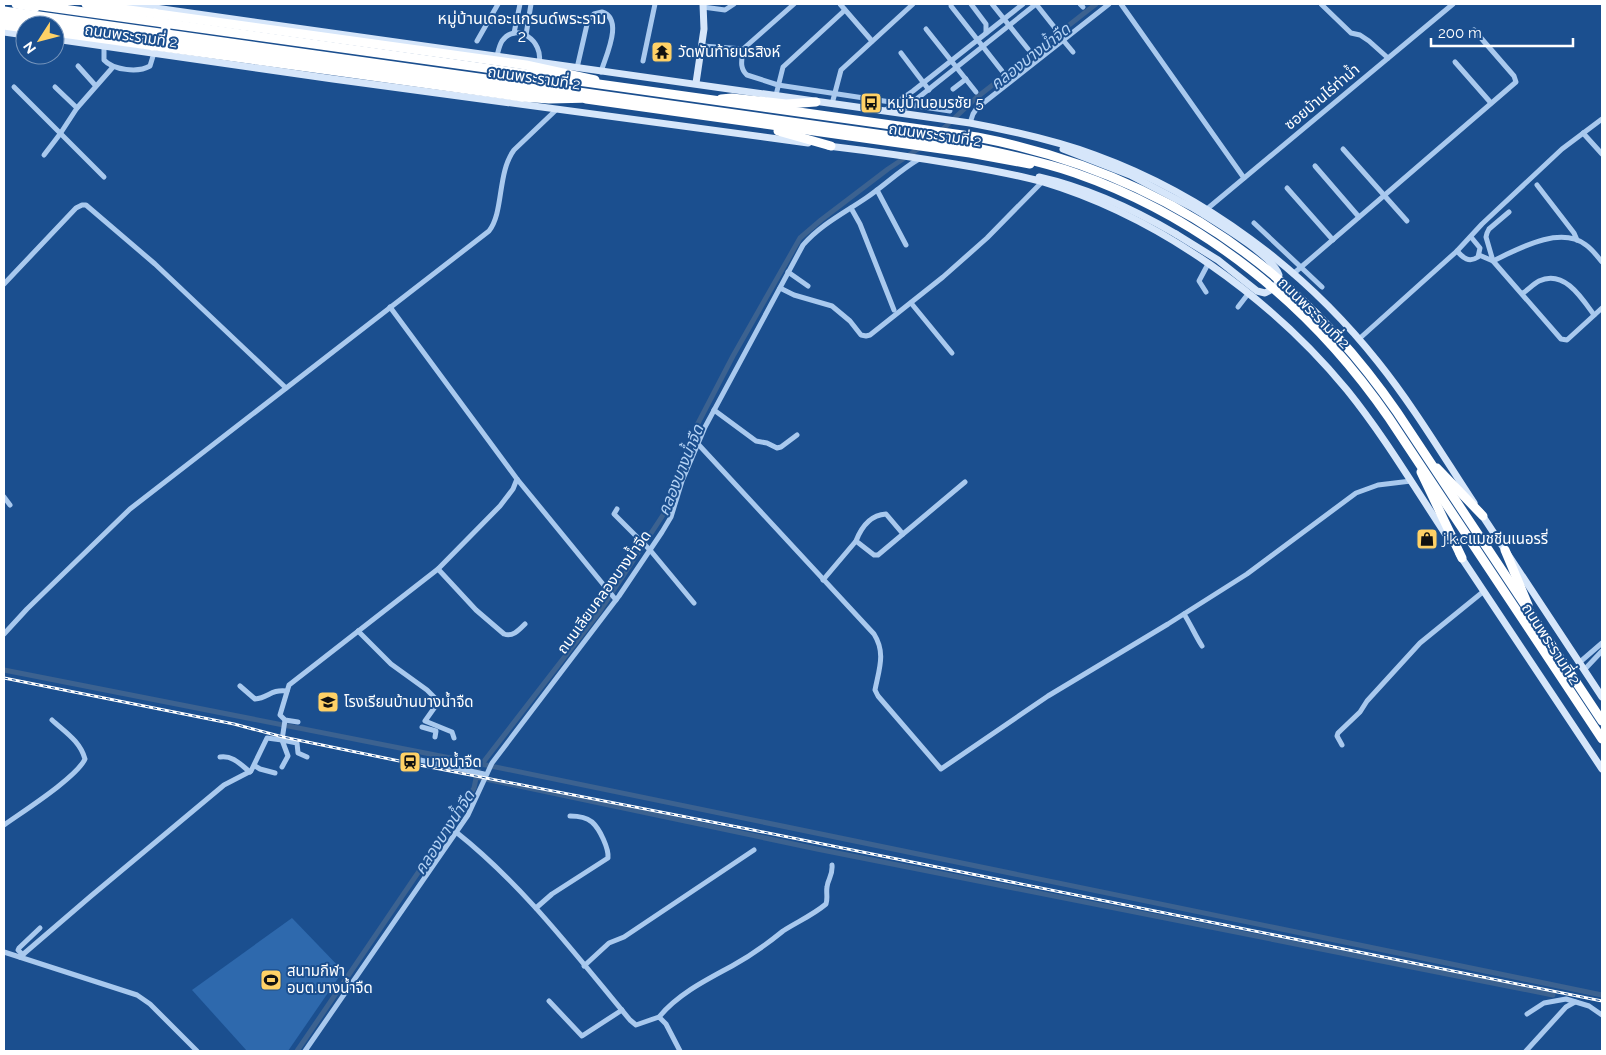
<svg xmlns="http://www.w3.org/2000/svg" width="1606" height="1055" font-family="Raleway,'Noto Sans Thai',sans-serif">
  <rect width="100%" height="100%" fill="#1b4f8f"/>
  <polygon fill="#2e69ad" points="292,918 343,971 288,1051 247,1051 192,990"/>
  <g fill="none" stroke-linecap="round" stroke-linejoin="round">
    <g stroke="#3c6290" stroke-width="5">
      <polyline points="930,141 976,98 1096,4"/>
      <polyline points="4,670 481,764 1602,995"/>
      <polyline points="476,777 817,849 1553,995"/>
      <polyline points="297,1051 447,830 474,788 478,769 600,611 667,509 694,431 733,356 800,238 821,220 888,169 921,147"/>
    </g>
    <g stroke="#a9c9ee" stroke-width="5">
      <polyline points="840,4 872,41"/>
      <polyline points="971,4 986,24 986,33"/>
      <polyline points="992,4 1028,49"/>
      <polyline points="1036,4 1055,28"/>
      <polyline points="1080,4 1083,7"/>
      <polyline points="1121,4 1244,178"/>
      <polyline points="1321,4 1351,33 1360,35 1369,41 1388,58"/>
      <polyline points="951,6 1002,71"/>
      <polyline points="703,7 725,10 734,4"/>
      <polyline points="926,29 976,92"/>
      <polyline points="514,33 520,4"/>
      <polyline points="526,35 531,4"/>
      <polyline points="1063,40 1073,52"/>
      <polyline points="477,41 498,4"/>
      <path d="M104,46V60C113,70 138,73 150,66L154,53"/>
      <polyline points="703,46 743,49 794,4"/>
      <path d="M743,49C742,59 739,68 747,75L778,85L950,111"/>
      <polyline points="901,53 929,90"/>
      <path d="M497,56C498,52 499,46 502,41C516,21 544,41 539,63"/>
      <polyline points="643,61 655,4"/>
      <polyline points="1455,62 1491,103"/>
      <polyline points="78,66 95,85"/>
      <path d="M577,68L588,20L594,14L602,12C624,19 606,55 601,72"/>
      <polyline points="14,87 104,177"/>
      <polyline points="55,87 77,108"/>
      <polyline points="953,89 966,79"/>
      <polyline points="776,95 783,67 845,10"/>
      <polyline points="832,104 841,70 913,4"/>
      <polyline points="884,111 913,91 1023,4"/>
      <polyline points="899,113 1036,4"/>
      <polyline points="970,123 973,114 977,108 1109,4"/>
      <polyline points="1583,133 1602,154"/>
      <polyline points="1343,149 1407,221"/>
      <polyline points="44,155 60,134 77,108 113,67"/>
      <polyline points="1315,166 1359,217"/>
      <polyline points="1537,185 1574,233 1577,240"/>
      <polyline points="1287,188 1333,240"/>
      <polyline points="877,190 906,245"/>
      <polyline points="851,208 860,224 894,310"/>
      <polyline points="1207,209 1453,4"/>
      <polyline points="1509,212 1489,229 1487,233 1486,237 1493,261 1561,339 1567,340 1602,308"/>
      <polyline points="1254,223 1322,287"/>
      <path d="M1457,251C1463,258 1469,263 1478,257L1480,248L1471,237"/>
      <path d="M1479,255L1493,261C1518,249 1560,225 1586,245C1592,249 1597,256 1602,262"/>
      <polyline points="788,272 808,286"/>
      <polyline points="1293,274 1516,82 1514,76 1474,30"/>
      <polyline points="4,284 76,208 82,205 86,205 155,264 286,388"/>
      <polyline points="780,288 794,295 832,306 850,321 861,335 866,336 870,335 943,277 987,238 1042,182"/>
      <polyline points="1206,292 1199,281 1208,264"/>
      <path d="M1523,293C1528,290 1533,284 1539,281C1564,269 1582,298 1594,315"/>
      <polyline points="911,303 952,353"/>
      <polyline points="390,307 517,479 616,600"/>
      <polyline points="1238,307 1248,294"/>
      <polyline points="1359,339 1457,251 1482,224 1562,149 1602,119"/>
      <polyline points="714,410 756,441 767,443 777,448 781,447 797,435"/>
      <path d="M698,444L874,634C886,653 879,669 875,690L878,696L941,769L1048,696L1168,624L1247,574L1356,493L1378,485L1411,481"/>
      <polyline points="4,497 10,505"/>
      <polyline points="617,509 614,514 650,550 694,603"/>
      <path d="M856,541C861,528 870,515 886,514L903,534"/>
      <path d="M438,569L476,610L504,634C513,637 519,630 525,624"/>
      <polyline points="823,580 856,541 874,555 878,555 965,482"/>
      <path d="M1184,614C1191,625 1195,635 1202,646"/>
      <polyline points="358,631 391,664 427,690 437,700 437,704 425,721 452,732 454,738"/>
      <path d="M4,634L27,609L130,509L489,231C504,212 497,173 514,150L556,110"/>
      <polyline points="1580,662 1602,643"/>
      <polyline points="1585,669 1602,651"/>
      <path d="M240,686L255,699C269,698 270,689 287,691"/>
      <polyline points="298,722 285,720 280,715 289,685 438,569 500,506 513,489 517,479"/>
      <polyline points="422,727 436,731 435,737"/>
      <polyline points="1342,745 1337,736 1338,733 1360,712 1367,701 1420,643 1484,591"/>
      <path d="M220,757C233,755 241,765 250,772"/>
      <polyline points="420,760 484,774"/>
      <polyline points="255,766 260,769 275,773"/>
      <polyline points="282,767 288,756 282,740 297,743 298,753 307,757"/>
      <path d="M4,825C22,812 76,778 85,759C80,741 65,732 52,720"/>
      <path d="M456,832C523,885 575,954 630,1020L636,1025L659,1017L666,1024L680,1051"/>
      <path d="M536,908L552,894L608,858C609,849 600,829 592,822C586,817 577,816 570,816"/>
      <polyline points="4,952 137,995 150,1004 197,1051"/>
      <polyline points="23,955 18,950 19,948 40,928"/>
      <polyline points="20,957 91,896 224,785 251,771 267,738 282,740 285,720"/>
      <polyline points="584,966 609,943 624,937 754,850"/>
      <polyline points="549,1001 582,1036 622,1010"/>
      <polyline points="1527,1014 1544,1003 1566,999 1589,1006 1602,1015"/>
      <path d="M659,1017C678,994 706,980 732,966C750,956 767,944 783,931C797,922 813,915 826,904C828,898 826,893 827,887C828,878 833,876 832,865"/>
      <path d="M305,1051L468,815L492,763L619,596L662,532L671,517L682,481L705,427L803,245C820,225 844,213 866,198C884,186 900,170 919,159"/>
      <polyline points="1526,1051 1566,1007 1575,1002"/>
    </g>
    <g stroke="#d6e6fa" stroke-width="7">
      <path d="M127,4L970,123C1013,131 1054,140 1095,155C1205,195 1305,270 1378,362C1414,407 1443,456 1474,503"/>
      <polyline points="4,32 25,35"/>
      <polyline points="55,39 333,79 808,143"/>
      <polyline points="696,83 704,29 703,4"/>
      <path d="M828,146C870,151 913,157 955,164C985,169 1014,174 1043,182C1159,217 1270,297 1347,390C1385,437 1416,490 1450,541"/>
      <polyline points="1063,149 1130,175 1195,209"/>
      <path d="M1039,177C1088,188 1133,209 1176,234"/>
      <polyline points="1480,512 1602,697"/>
      <polyline points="1459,554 1602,769"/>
    </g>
    <g stroke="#fff" stroke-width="9">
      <polyline points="16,4 36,7"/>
      <polyline points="86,4 526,65 595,80"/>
      <polyline points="4,18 563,96"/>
      <polyline points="4,25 25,28"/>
      <polyline points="55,32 522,97"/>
      <polyline points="586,99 970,153 1030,164"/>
      <polyline points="721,99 732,98 786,104 816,102"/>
      <polyline points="778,131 831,146"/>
      <polyline points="1437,468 1483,516"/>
      <polyline points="1421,472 1462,558"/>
      <polyline points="1505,550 1528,605"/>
    </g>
    <g stroke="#fff" stroke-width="3">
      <polyline id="rail" points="4,678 234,724 283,737 409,763 753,830 1602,1001"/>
    </g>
    <use href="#rail" stroke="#1b4f8f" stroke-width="1" stroke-dasharray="4" stroke-linecap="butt"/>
    <path stroke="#d6e6fa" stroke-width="7" d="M1176,234L1218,260L1257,291L1265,293L1276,287L1279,275C1274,256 1214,221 1195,209"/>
    <g stroke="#fff" stroke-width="9">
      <path d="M28,4L977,137C1155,171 1294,263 1397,412L1602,721"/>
      <path d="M4,11L976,148C1010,155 1043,162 1075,173C1204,218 1312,306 1389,418L1602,739"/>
      <path d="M152,46C169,37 171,23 155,13"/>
      <polyline points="522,97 549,99 593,98"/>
    </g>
  </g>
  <defs>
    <g id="temple-square" transform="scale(1.125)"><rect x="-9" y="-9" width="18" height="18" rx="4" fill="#ffd166" stroke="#1b4f8f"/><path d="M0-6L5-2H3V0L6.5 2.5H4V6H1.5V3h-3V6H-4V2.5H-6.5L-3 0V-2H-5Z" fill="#111"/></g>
    <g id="bus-square" transform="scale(1.125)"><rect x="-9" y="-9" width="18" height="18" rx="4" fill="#ffd166" stroke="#1b4f8f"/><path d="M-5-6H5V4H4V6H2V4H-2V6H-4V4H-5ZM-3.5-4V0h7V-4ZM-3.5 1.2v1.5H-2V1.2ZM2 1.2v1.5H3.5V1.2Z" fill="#111"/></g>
    <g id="shop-square" transform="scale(1.125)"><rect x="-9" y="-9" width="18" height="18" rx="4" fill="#ffd166" stroke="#1b4f8f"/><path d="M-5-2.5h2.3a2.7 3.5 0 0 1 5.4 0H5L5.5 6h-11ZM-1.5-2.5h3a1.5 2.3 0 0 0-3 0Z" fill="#111"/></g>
    <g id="school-square" transform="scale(1.125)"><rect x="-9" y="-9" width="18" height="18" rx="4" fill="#ffd166" stroke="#1b4f8f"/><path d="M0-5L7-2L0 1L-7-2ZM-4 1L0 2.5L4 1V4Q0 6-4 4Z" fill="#111"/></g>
    <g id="station-square" transform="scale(1.125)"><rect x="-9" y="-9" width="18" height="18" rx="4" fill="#ffd166" stroke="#1b4f8f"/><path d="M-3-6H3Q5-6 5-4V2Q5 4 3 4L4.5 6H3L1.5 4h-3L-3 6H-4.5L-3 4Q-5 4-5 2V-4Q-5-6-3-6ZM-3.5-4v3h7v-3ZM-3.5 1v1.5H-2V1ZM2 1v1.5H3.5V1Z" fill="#111"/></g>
    <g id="stadium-square" transform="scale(1.125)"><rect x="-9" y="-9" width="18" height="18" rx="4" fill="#ffd166" stroke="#1b4f8f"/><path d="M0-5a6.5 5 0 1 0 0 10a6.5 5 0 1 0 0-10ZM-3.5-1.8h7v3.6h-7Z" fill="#111"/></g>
  </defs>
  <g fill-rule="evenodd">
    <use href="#temple-square" x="662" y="52"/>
    <use href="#bus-square" x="871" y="103"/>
    <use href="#shop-square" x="1427" y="539"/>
    <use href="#school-square" x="328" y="702"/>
    <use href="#station-square" x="410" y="762"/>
    <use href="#stadium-square" x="271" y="980"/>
  </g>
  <g text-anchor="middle" stroke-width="4" stroke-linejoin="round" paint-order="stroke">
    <g font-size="15" fill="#fff" stroke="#1b4f8f">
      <text transform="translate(131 36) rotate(8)" y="5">ถนนพระรามที่ 2</text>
      <text transform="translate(534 78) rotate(8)" y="5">ถนนพระรามที่ 2</text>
      <text transform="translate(1322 97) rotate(-40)" y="5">ซอยบ้านไร่ท่าน้ำ</text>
      <text transform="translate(935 135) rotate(8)" y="5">ถนนพระรามที่ 2</text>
      <text transform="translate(1314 313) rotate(45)" y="5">ถนนพระรามที่ 2</text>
      <text transform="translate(604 592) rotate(-54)" y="5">ถนนเลียบคลองบางน้ำจืด</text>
      <text transform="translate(1551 644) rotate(57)" y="5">ถนนพระรามที่ 2</text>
    </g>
    <g font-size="15" fill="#fff" stroke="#1b4f8f" text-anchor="start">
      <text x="678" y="57">วัดพันท้ายนรสิงห์</text>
      <text x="887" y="108">หมู่บ้านอมรชัย 5</text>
      <text x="1443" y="544">j.k.cแมชชีนเนอรรี่</text>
      <text x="344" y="707">โรงเรียนบ้านบางนํ้าจืด</text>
      <text x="426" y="767">บางน้ำจืด</text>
      <text x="287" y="976">สนามกีฬา<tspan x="287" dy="17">อบต.บางน้ำจืด</tspan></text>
    </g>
    <g font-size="16" fill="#fff" stroke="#1b4f8f">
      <text x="522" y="24">หมู่บ้านเดอะแกรนด์พระราม<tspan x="522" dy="18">2</tspan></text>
    </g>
    <g font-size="16" font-style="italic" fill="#b5d3f5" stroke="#1b4f8f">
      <text transform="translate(1030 56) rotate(-38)" y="6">คลองบางน้ำจืด</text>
      <text transform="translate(680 470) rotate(-68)" y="6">คลองบางน้ำจืด</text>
      <text transform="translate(444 832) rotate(-57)" y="6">คลองบางน้ำจืด</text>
    </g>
  </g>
  <rect width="1606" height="1055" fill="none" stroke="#ffffff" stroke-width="10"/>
  <g transform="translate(40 40) rotate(234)"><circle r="24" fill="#1b4f8f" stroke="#7695bc"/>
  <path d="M0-4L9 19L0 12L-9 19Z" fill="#ffd166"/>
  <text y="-8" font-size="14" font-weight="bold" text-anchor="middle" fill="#ffffff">N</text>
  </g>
  <path d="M1431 38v8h142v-8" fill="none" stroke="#ffffff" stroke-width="2.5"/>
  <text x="1438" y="38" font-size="15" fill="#ffffff" stroke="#1b4f8f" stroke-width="4" paint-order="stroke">200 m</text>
</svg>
